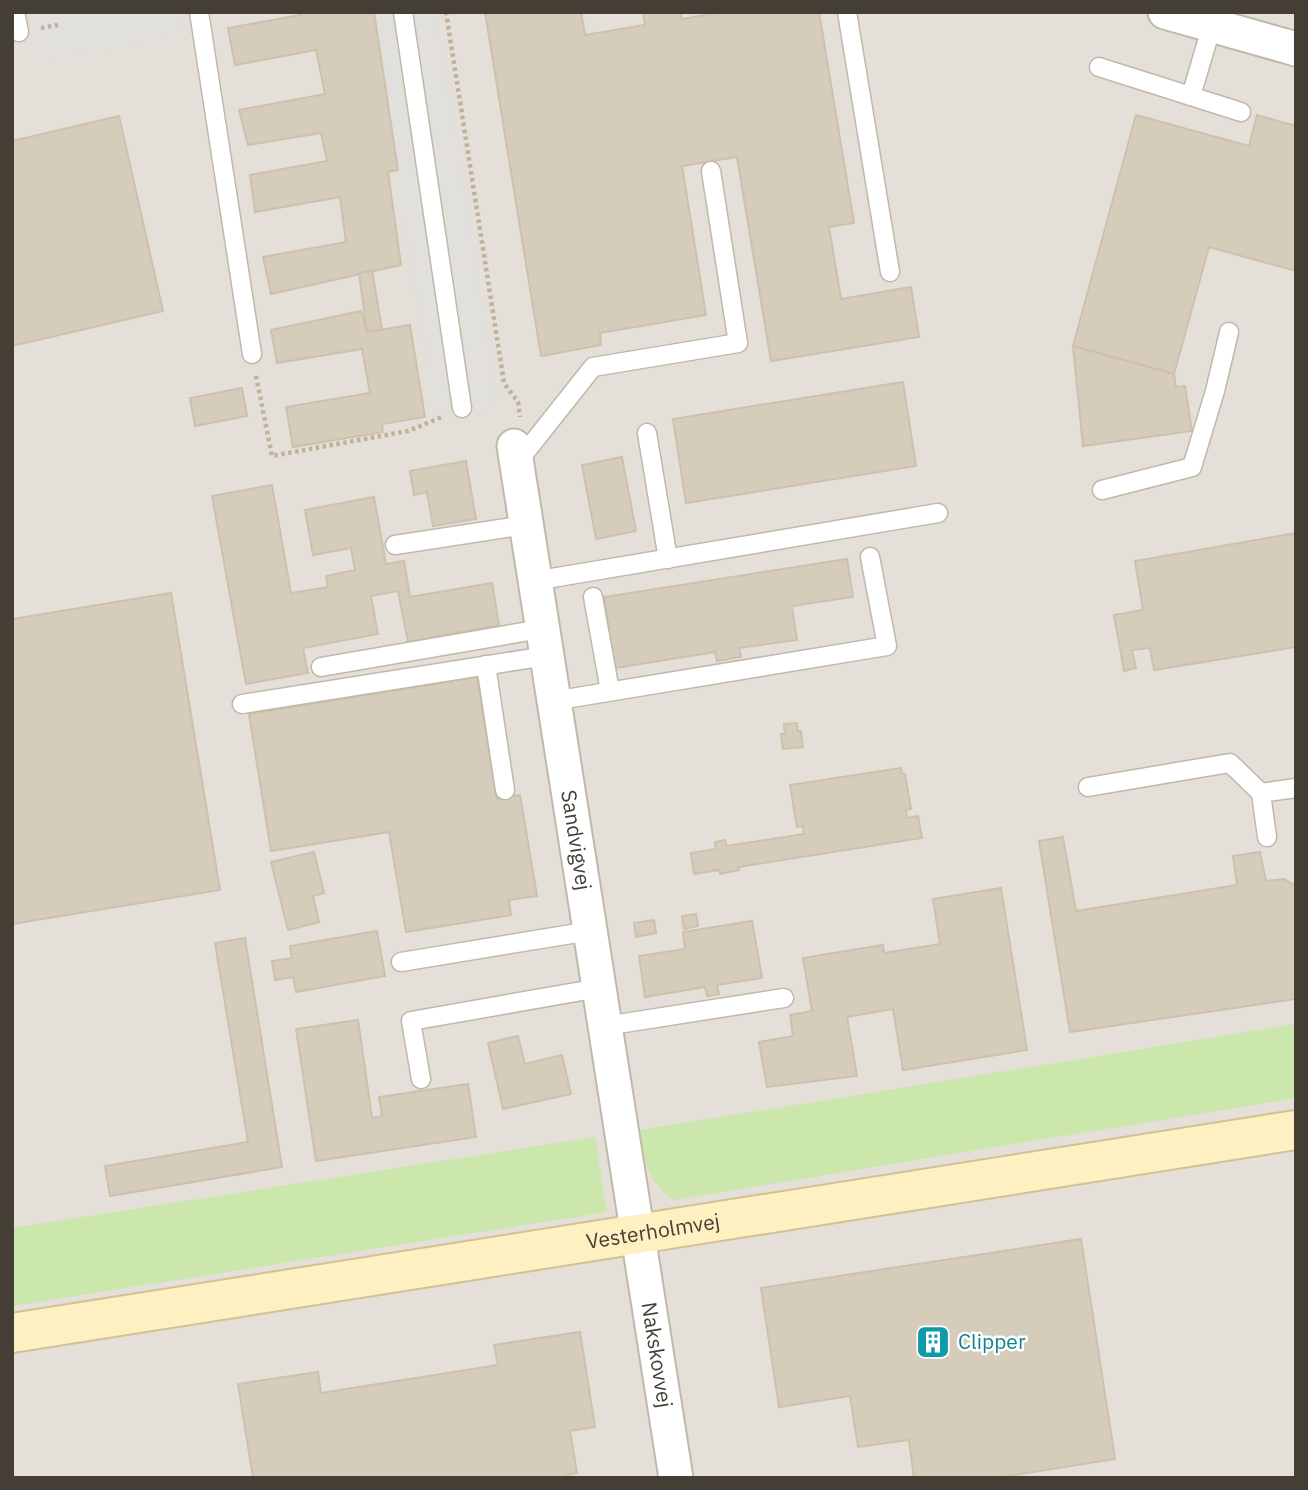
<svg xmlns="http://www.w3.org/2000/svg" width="1308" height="1490" font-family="'IBM Plex Sans',sans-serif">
  <rect width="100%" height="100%" fill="#f2eee4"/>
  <rect fill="#e4dfd9" x="12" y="12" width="1284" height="1466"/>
  <g fill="#cbe7ac">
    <path d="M1296,1024V1098L672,1200C646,1178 645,1162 640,1130Z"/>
    <polygon points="595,1137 607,1212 12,1306 12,1228"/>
  </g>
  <g fill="#e2e0dc">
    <polygon points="37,12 181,12 185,35 45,60"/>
    <polygon points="369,12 436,12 498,406 436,416"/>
  </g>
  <g fill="#d6ccbc" stroke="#cec1ac" stroke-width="2">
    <polygon points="300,12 374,12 398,170 388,172 401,265 271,294 263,257 346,242 340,197 255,212 250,175 327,161 321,133 248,145 239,110 325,94 316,50 235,65 228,28 301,15"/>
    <polygon points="485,12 581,12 585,35 645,25 643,12 681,12 682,19 722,12 819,12 854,223 829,227 841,299 911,287 919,337 771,361 737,157 682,166 706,315 600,333 601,345 541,356"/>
    <polygon points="1136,115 1249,146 1257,115 1296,126 1296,271 1209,247 1174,374 1073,346"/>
    <polygon points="119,116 163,311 12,346 12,141"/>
    <polygon points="372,270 382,330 367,332 359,273"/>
    <polygon points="361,311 367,332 410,325 425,417 382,424 383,432 293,447 286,407 370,393 362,349 277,363 271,330"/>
    <polygon points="1073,346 1174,374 1176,387 1185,386 1192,431 1083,446"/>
    <polygon points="903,382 916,466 686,503 673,419"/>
    <polygon points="242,388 247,416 195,426 190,398"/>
    <polygon points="622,457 636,531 596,539 582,465"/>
    <polygon points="466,461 476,519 433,526 427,492 414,495 410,471"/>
    <polygon points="272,485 291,593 328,587 326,576 355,570 351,548 313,555 305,510 374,497 386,564 404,561 410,597 492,583 499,625 408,642 398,591 371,596 378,634 303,648 308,673 246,684 212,496"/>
    <polygon points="1296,533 1296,647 1154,670 1150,648 1132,650 1136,668 1124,671 1114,615 1143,610 1135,561"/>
    <polygon points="847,559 853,597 792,606 797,640 739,648 741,657 717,661 715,652 615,668 604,597"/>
    <polygon points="171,593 220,890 12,924 12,619"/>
    <polygon points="477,677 497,799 520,795 537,896 509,900 511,915 406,932 389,832 271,851 249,714"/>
    <polygon points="797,723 798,731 801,731 803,747 783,749 781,734 785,734 784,724"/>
    <polygon points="901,768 902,774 905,774 911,809 906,810 907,818 918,816 922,838 738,867 739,870 720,874 719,870 694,874 691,853 716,849 715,842 725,840 727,846 804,834 803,826 797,827 790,785"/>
    <polygon points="1063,837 1076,911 1237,885 1233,856 1260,852 1266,881 1284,879 1296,886 1296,999 1070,1032 1039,841"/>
    <polygon points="314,852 324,893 313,896 319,922 288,930 271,862"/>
    <polygon points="1001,888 1027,1050 903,1070 893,1009 847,1017 857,1076 767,1087 759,1042 793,1036 790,1015 812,1011 803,958 883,945 884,953 940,944 933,899"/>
    <polygon points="696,914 698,926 684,929 682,916"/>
    <polygon points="654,920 656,933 636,937 634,923"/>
    <polygon points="752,921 762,978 717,985 719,994 707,996 705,987 645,997 639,956 685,949 683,932"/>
    <polygon points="377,931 385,976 296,992 293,977 275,980 272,961 292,958 290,946"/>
    <polygon points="245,938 282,1167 110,1196 105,1166 248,1142 215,943"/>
    <polygon points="358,1020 372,1118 382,1116 379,1097 468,1084 476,1137 316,1161 296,1029"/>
    <polygon points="518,1036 525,1064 562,1055 571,1094 503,1109 488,1043"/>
    <polygon points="1081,1239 1115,1459 995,1478 914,1478 909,1440 858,1447 850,1396 779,1407 761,1288"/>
    <polygon points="580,1332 595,1427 570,1431 577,1473 567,1475 567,1478 253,1478 238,1384 318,1372 321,1393 498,1365 494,1345"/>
  </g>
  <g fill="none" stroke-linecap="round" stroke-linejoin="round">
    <g stroke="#c0b8a9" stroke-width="21">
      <g id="lane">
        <polyline points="15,12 19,32"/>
        <polyline points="199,12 252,354"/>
        <polyline points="403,12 462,408"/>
        <polyline points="847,12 890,272"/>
        <polyline points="1099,67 1241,112"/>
        <polyline points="1191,96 1212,25"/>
        <polyline points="647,433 668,559"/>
        <polyline points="516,464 593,367 738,343 711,171"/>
        <polyline points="1102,490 1192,467 1215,391 1229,332"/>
        <polyline points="395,545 525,525"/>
        <polyline points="534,581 938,513"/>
        <polyline points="593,597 610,691"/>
        <polyline points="486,665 505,790"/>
        <polyline points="321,667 541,629"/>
        <polyline points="553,701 887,646 870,557"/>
        <polyline points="242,704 546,656"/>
        <polyline points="1088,787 1230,763 1261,793"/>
        <polyline points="1267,837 1261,793 1296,788"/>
        <polyline points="401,962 590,931"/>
        <polyline points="605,1026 784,998"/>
        <polyline points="421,1079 411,1021 599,988"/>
      </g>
    </g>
    <g stroke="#c0b8a9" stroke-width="37">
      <g id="street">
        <polyline points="1165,12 1296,49"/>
        <path id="s1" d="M514,446L676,1478"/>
      </g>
    </g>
    <g stroke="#d2c293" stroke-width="42">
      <g id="secondary">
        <path id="s2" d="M12,1333L1296,1130"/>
      </g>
    </g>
    <g stroke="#bfb298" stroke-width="4.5" stroke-dasharray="3.5 3.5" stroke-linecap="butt">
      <polyline points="446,12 504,383 518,402 520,417"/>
      <polyline points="41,28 58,25"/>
      <polyline points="256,376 272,456 408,431 442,417"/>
    </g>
    <use href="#lane" stroke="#fff" stroke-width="18"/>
    <use href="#street" stroke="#fff" stroke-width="33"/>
    <use href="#secondary" stroke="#fef0c1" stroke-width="38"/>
  </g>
  <defs>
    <g id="building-square" transform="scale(1.75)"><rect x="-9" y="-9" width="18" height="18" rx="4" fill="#0f9aa8" stroke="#fff"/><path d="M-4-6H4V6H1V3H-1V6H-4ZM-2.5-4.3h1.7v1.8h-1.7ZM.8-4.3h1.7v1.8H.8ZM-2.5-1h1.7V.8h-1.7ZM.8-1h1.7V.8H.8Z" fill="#fff"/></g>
  </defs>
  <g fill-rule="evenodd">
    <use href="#building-square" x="933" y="1342"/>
  </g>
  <g text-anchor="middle" stroke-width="5" stroke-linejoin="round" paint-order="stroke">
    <g font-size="21" fill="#443e34" stroke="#fff">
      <text dy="7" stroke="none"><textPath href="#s1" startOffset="399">Sandvigvej</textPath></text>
      <text dy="7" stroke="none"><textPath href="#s2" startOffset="649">Vesterholmvej</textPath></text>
      <text dy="7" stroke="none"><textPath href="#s1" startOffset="920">Nakskovvej</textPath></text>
    </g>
    <g font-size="21" fill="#0d838f" stroke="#fff" text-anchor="start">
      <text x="958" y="1349">Clipper</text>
    </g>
  </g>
  <rect width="1308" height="1490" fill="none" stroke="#443e34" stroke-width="28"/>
</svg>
